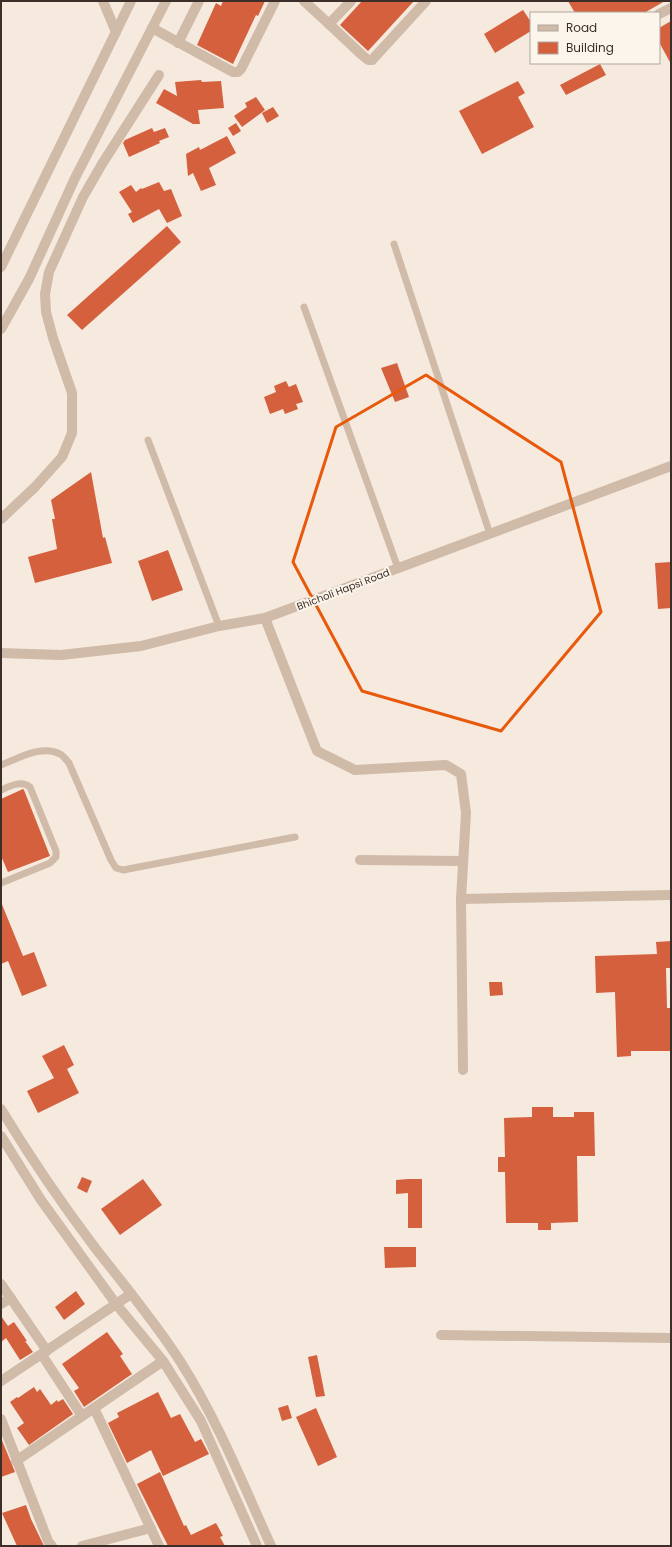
<svg xmlns="http://www.w3.org/2000/svg" width="672" height="1547" font-family="Poppins,sans-serif">
  <rect width="100%" height="100%" fill="#f6eadf"/>
  <g fill="#d4603e">
    <polygon points="223,1 265,1 258,16 256,15 233,64 197,45 216,3 221,6"/>
    <polygon points="362,1 414,1 368,51 340,25"/>
    <polygon points="568,1 665,1 644,13 575,13"/>
    <polygon points="523,10 531,22 531,31 495,53 484,34"/>
    <polygon points="671,21 671,64 659,42 659,28"/>
    <polygon points="600,64 606,75 566,95 560,85"/>
    <polygon points="201,80 202,82 221,81 224,108 198,110 200,124 193,124 156,103 164,89 177,96 175,82"/>
    <polygon points="518,81 525,93 518,97 534,127 482,154 459,111"/>
    <polygon points="256,97 265,110 242,127 234,116 247,107 245,103"/>
    <polygon points="273,107 279,116 267,123 262,113"/>
    <polygon points="236,123 241,131 233,136 228,128"/>
    <polygon points="152,128 154,132 165,128 169,137 159,141 160,143 129,157 123,143 125,140"/>
    <polygon points="227,136 236,153 209,168 216,185 201,191 193,173 188,176 186,154 199,147 200,150"/>
    <polygon points="159,182 164,191 171,189 182,216 167,223 159,209 133,223 128,214 132,212 119,192 131,185 136,192 141,188 142,189"/>
    <polygon points="167,226 181,242 82,330 67,315"/>
    <polygon points="397,363 409,397 395,402 381,368"/>
    <polygon points="286,381 289,387 296,384 303,402 296,404 298,409 285,414 283,409 270,414 264,397 276,392 274,386"/>
    <polygon points="91,472 103,538 105,537 112,563 35,583 28,557 57,549 52,519 55,519 51,500"/>
    <polygon points="168,550 183,590 152,601 138,561"/>
    <polygon points="671,562 671,586 670,586 671,608 658,609 655,563"/>
    <polygon points="23,789 24,790 50,856 8,872 1,856 1,799"/>
    <polygon points="1,902 23,956 34,952 47,986 22,996 8,961 1,964"/>
    <polygon points="671,941 671,968 666,968 667,1008 670,1008 671,1051 631,1051 631,1056 617,1057 615,992 596,993 595,956 657,954 656,942"/>
    <polygon points="489,982 502,982 503,995 490,996"/>
    <polygon points="64,1045 74,1065 67,1069 79,1093 38,1113 27,1091 54,1078 42,1056"/>
    <polygon points="532,1107 553,1107 553,1117 574,1117 574,1112 594,1112 595,1156 577,1156 578,1222 551,1223 551,1230 538,1230 538,1223 506,1223 505,1172 498,1172 498,1157 505,1157 504,1118 532,1117"/>
    <polygon points="82,1177 92,1181 87,1193 77,1188"/>
    <polygon points="143,1179 162,1205 120,1235 101,1209"/>
    <polygon points="408,1179 422,1179 422,1228 408,1228 408,1193 396,1194 396,1180"/>
    <polygon points="384,1247 416,1247 416,1267 385,1268"/>
    <polygon points="76,1291 85,1304 64,1320 55,1307"/>
    <polygon points="1,1316 8,1326 14,1322 27,1341 25,1341 33,1352 20,1360 6,1338 1,1342"/>
    <polygon points="107,1332 123,1354 120,1356 132,1374 84,1407 74,1391 79,1388 62,1364"/>
    <polygon points="317,1355 325,1396 316,1397 308,1357"/>
    <polygon points="34,1387 37,1392 40,1389 51,1405 57,1400 58,1402 63,1399 73,1414 29,1445 17,1428 24,1423 10,1402 17,1397 18,1398"/>
    <polygon points="158,1392 171,1418 180,1414 195,1442 201,1439 209,1454 163,1476 151,1450 127,1463 108,1423 119,1417 117,1413"/>
    <polygon points="288,1405 292,1418 282,1421 278,1408"/>
    <polygon points="316,1408 337,1457 318,1466 296,1417"/>
    <polygon points="1,1438 15,1472 1,1477"/>
    <polygon points="160,1472 184,1526 186,1525 191,1535 216,1523 223,1536 220,1537 225,1546 168,1546 137,1484"/>
    <polygon points="26,1505 31,1519 44,1546 17,1546 2,1513"/>
  </g>
  <g fill="none" stroke-linecap="round" stroke-linejoin="round">
    <g stroke="#d0baa8" stroke-width="7">
      <polyline points="394,244 490,534"/>
      <polyline points="304,307 398,568"/>
      <polyline points="148,440 219,626"/>
      <path d="M1,765C17,759 42,744 60,754C63,755 66,760 69,763L111,860L116,868L123,870L295,837"/>
      <path d="M1,790C10,786 21,780 30,787L56,851V857L50,863L1,883"/>
    </g>
    <g stroke="#d0baa8" stroke-width="10">
      <polyline points="103,1 116,32"/>
      <polyline points="304,1 329,24 351,1"/>
      <polyline points="659,14 671,8"/>
      <polyline points="329,24 362,55 368,60 372,60 426,1"/>
      <polyline points="152,28 233,72 238,72 241,69 275,1"/>
      <polyline points="178,43 199,1"/>
      <polyline points="1,519 35,487 62,457 72,433 72,393 53,338 46,312 45,294 49,272 83,197 102,164 159,75"/>
      <polyline points="265,618 317,751 355,770 446,765 461,774 466,813 461,899 463,1070"/>
      <polyline points="360,860 463,861"/>
      <polyline points="461,899 671,895"/>
      <polyline points="1,1284 47,1351"/>
      <polyline points="1,1304 11,1298"/>
      <polyline points="441,1335 671,1338"/>
      <polyline points="42,1355 82,1416"/>
      <polyline points="1,1381 131,1294"/>
      <polyline points="1,1419 48,1541 52,1546"/>
      <polyline points="16,1461 94,1408"/>
      <polyline points="82,1546 151,1528"/>
      <polyline points="159,1546 94,1408 163,1361"/>
    </g>
    <g stroke="#d0baa8" stroke-width="10">
      <polyline points="1,267 131,1"/>
      <polyline points="1,329 29,279 75,178 166,1"/>
      <polyline points="1,653 61,655 141,646 219,626 265,618 671,466"/>
      <path d="M1,1109C30,1157 62,1204 96,1249C125,1286 155,1322 180,1361C217,1419 243,1484 271,1546"/>
      <polyline points="1,1136 41,1200 116,1304 163,1361 201,1421 257,1546"/>
    </g>
  </g>
  <path fill="none" stroke="#e8590c" stroke-width="3" stroke-linejoin="round" d="M426,375L561,462L601,612L501,731L362,691L293,562L336,427Z"/>
  <g text-anchor="middle" stroke-width="4" stroke-linejoin="round" paint-order="stroke">
    <g font-size="10" fill="#3c2f29" stroke="#fcf5ec">
      <text transform="translate(343 589) rotate(-21)" y="4">Bhicholi Hapsi Road</text>
    </g>
  </g>
  <rect width="672" height="1547" fill="none" stroke="#3c2f29" stroke-width="4"/>
  <rect x="530" y="12" width="130" height="52" fill="#fcf5ec" stroke="#afa69e"/>
  <rect x="538" y="25" width="20" height="6" fill="#d0baa8" stroke="#afa69e"/>
  <text x="566" y="32" font-size="12" fill="#3c2f29">Road</text>
  <rect x="538" y="42" width="20" height="12" fill="#d4603e" stroke="#afa69e"/>
  <text x="566" y="52" font-size="12" fill="#3c2f29">Building</text>
</svg>
